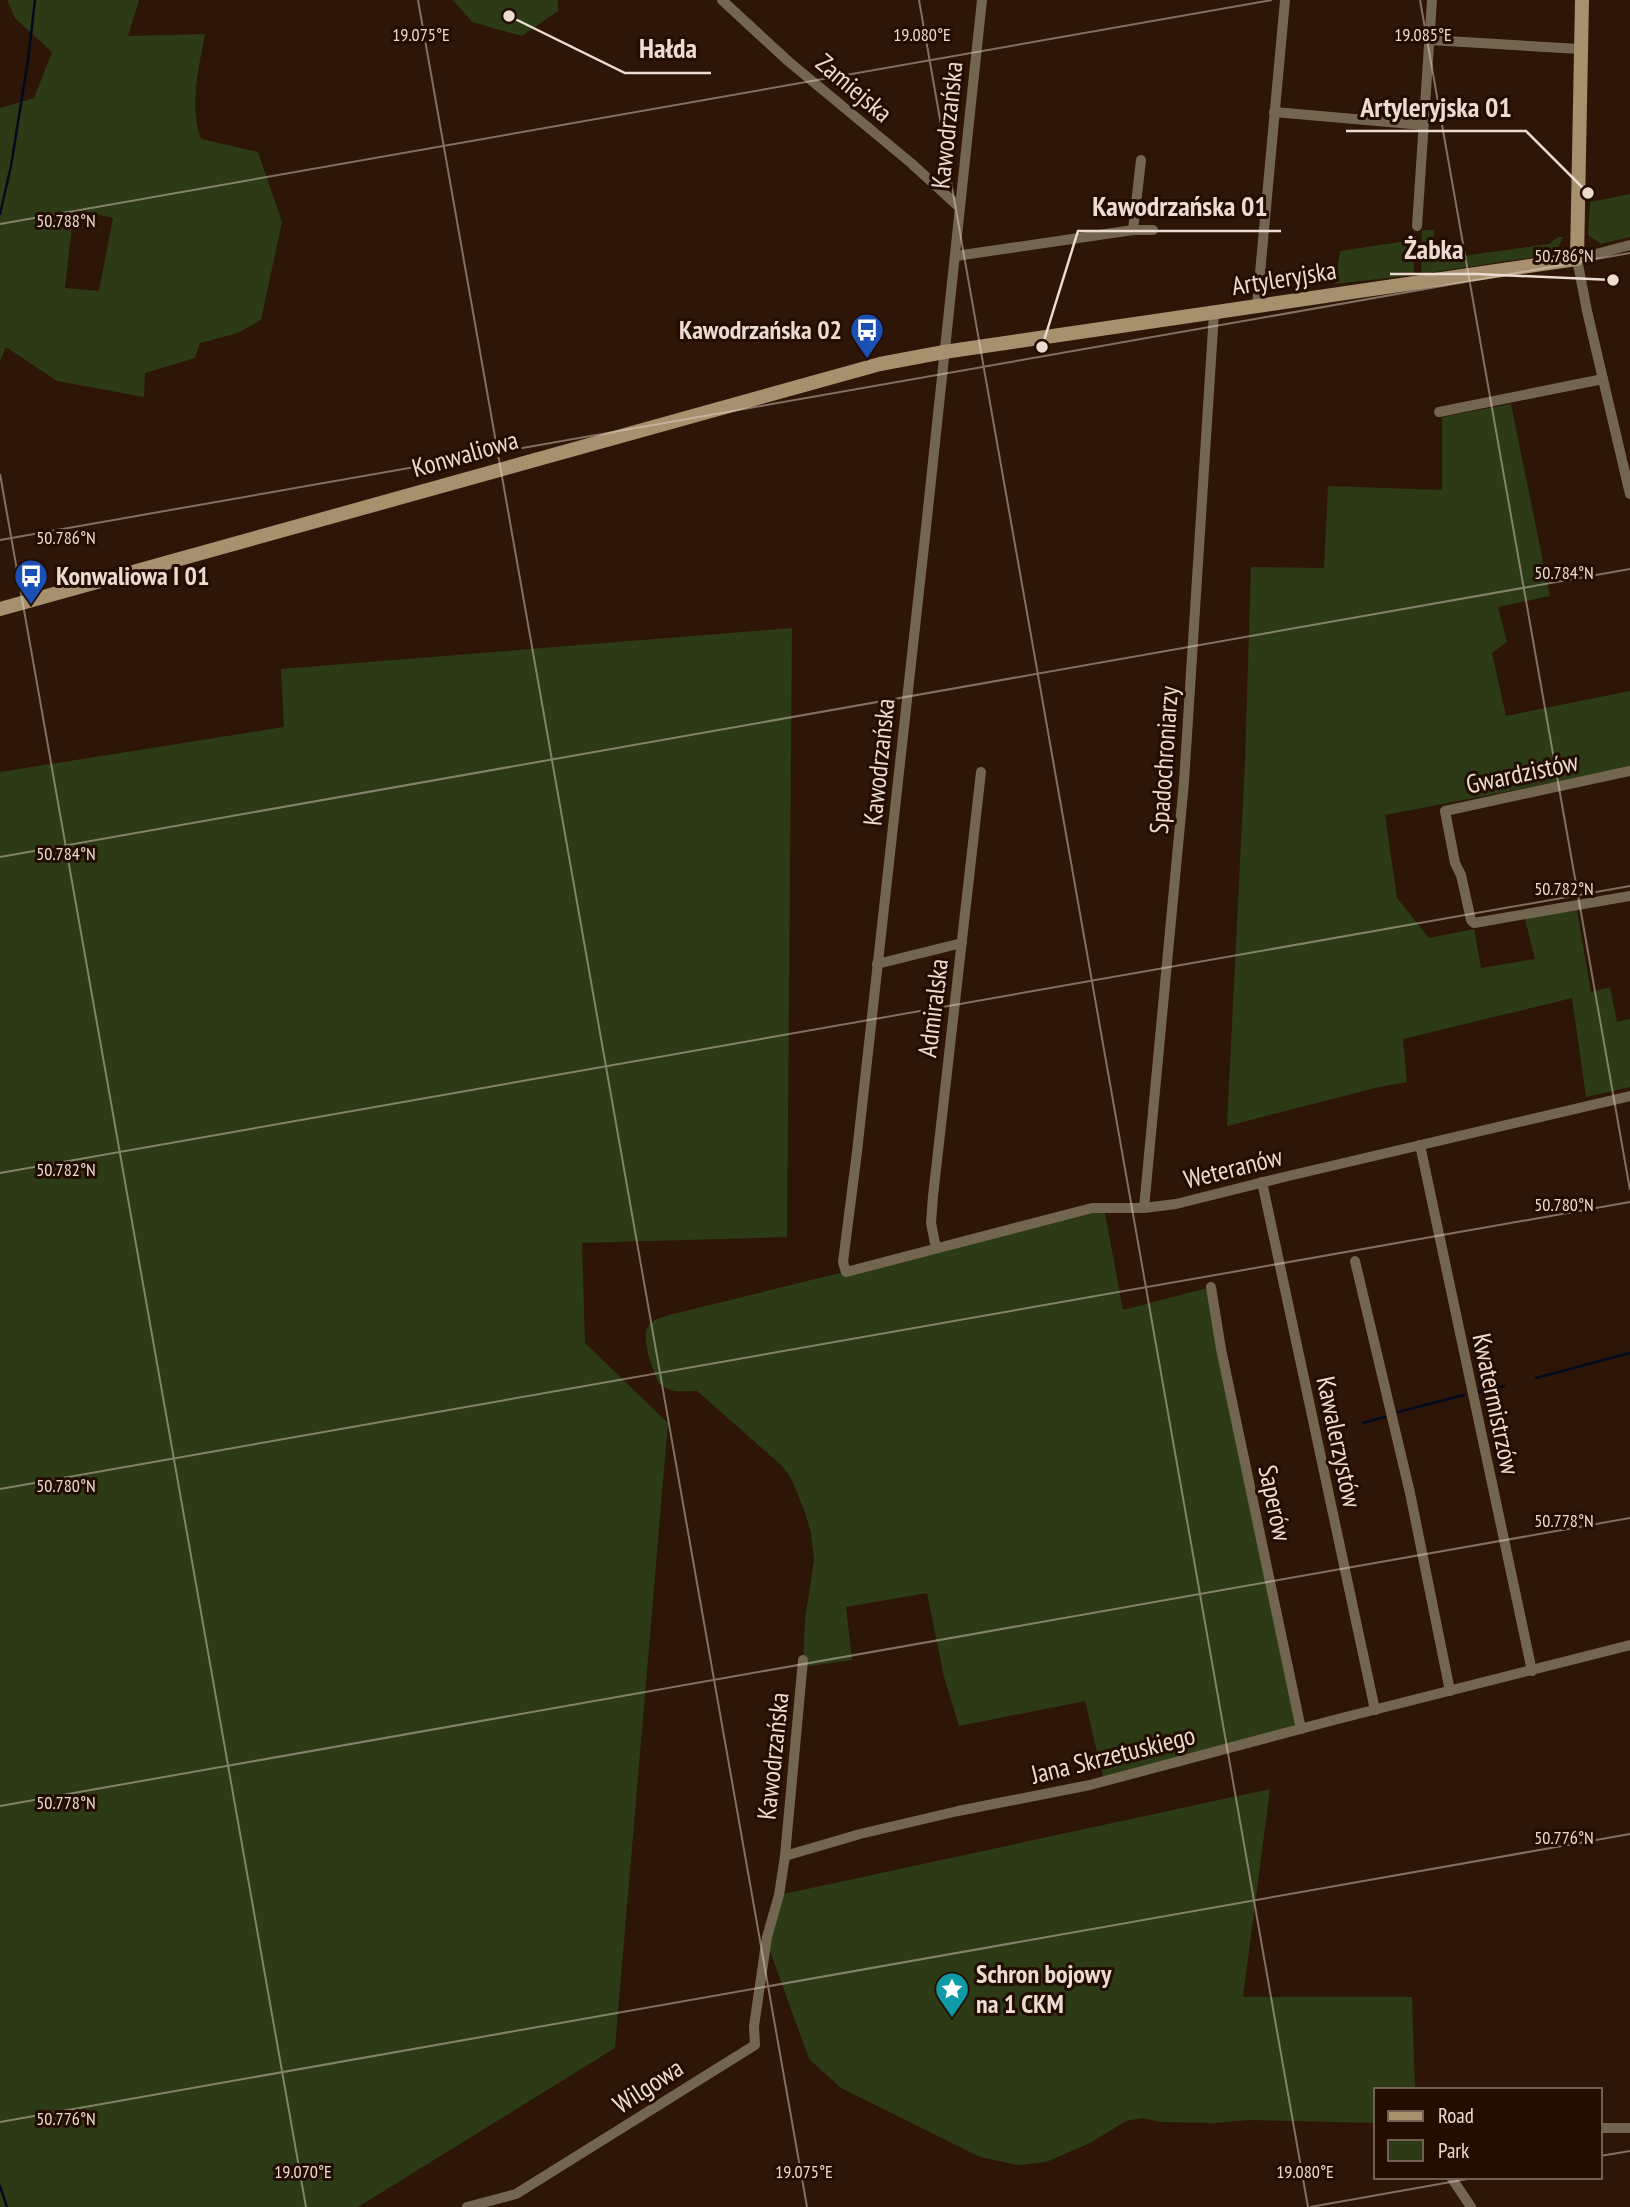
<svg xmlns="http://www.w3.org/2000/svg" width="1630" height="2207" font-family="'PT Sans Narrow',sans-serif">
  <rect width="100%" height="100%" fill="#2d1607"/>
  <g fill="#2c3a16" fill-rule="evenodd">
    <path d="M7,0H139L128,36L205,34C199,66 189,107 201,139L258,152L282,222L261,320L238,333L200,343L195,358L145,373L144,397L57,381L6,347L0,361V108L34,98L52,52L15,18ZM74,209L113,218L99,291L65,288Z"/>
    <polygon points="453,0 558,0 558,11 522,36 472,22"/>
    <polygon points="1630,194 1630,237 1601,244 1588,235 1590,202"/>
    <polygon points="1422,230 1434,230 1433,260 1549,244 1558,237 1563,237 1555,254 1421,274"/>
    <polygon points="1414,240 1414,275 1335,284 1340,251"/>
    <polygon points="1511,404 1550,596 1498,607 1507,642 1492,653 1506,716 1630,691 1630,768 1385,815 1397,898 1429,938 1474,929 1481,968 1535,959 1525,919 1577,910 1591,992 1610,987 1617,1022 1630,1019 1630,1087 1586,1097 1572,998 1403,1039 1407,1082 1379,1087 1227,1126 1245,761 1251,567 1324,568 1328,486 1442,490 1442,417"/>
    <polygon points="792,628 787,1237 582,1243 585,1343 668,1423 615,2048 358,2207 0,2207 0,772 284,727 281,669"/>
    <path d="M1104,1208L1123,1310L1211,1287L1301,1729L1104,1781L1085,1701L959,1726L944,1677L927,1593L846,1607L852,1660L803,1667L805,1620L814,1560L811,1533L805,1512L791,1478L782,1466L697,1391C681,1391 670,1394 658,1382C653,1368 637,1333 652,1322C657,1318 664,1317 669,1315Z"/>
    <polygon points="1270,1789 1243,1997 1412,1997 1415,2090 1376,2090 1376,2123 1250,2120 1214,2123 1161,2122 1142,2118 1126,2121 1090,2143 1046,2162 1018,2165 980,2157 841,2088 809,2059 770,1951 767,1937 779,1895"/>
  </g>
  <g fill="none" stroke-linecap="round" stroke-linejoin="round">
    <g stroke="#000b1d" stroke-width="2.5">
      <polyline points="0,214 11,166 28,60 35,0"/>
      <polyline points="1536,1378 1630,1353"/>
      <polyline points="1479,1392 1504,1386"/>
      <polyline points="1398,1412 1464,1395"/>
      <polyline points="1363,1423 1385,1417"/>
      <polyline points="0,2186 7,2207"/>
    </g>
    <g stroke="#736650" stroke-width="10">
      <polyline points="722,0 788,61 911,163 959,207"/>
      <polyline points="982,0 925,537 857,1152 843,1262 846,1272 1092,1208 1144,1208 1176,1204 1284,1177 1630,1096"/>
      <polyline points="1430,40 1580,49"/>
      <polyline points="1274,112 1423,125"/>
      <polyline points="1417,226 1432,0"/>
      <polyline points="1133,230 1153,230"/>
      <polyline points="1630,245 1577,259 1587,311 1630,494"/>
      <polyline points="956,256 1133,230 1141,160"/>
      <polyline points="1257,306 1285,0"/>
      <polyline points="1439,412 1603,379"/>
      <polyline points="1630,771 1445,811 1455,863 1461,875 1471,920 1474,923 1630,896"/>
      <polyline points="877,964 962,943"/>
      <polyline points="1420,1145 1532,1671"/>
      <polyline points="1262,1182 1375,1710"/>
      <polyline points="1144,1208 1184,782 1214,313"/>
      <polyline points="936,1248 931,1223 933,1196 981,772"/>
      <polyline points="1355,1261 1410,1493 1450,1691"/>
      <polyline points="1211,1287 1221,1349 1301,1729"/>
      <polyline points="785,1856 860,1834 958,1811 1090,1785 1334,1720 1630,1645"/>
      <polyline points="1600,2128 1630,2128"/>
      <polyline points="1451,2177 1471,2207"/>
      <polyline points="467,2207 516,2194 755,2045 754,2026 767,1937 779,1895 785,1856 803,1660"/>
    </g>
    <polyline stroke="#a6906d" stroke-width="14" points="0,609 880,364 944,352 1577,259 1582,0"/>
  </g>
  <path fill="none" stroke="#ebdbd1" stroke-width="2" stroke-opacity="0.45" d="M418,0L807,2207M919,0L1308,2207M1420,0L1630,1190M0,224L1272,0M0,474L306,2207M0,540L1630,253M0,857L1630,569M0,1173L1630,886M0,1489L1630,1202M0,1806L1630,1518M0,2122L1630,1834M1600,2156L1630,2151M1310,2207L1479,2177"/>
  <defs>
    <g id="bus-pin" transform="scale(1.75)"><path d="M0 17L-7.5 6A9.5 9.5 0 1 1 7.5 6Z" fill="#1a4fb4" stroke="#230d01"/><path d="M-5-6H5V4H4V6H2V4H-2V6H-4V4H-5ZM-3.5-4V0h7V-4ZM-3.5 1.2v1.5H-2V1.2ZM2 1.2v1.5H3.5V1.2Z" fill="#fff"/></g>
    <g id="sight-pin" transform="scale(1.75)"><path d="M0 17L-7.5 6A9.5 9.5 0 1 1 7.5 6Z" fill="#0f9aa8" stroke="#230d01"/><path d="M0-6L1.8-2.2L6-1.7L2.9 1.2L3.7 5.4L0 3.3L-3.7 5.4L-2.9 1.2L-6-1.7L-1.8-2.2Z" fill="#fff"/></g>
  </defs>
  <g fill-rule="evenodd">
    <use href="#bus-pin" x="867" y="330"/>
    <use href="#bus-pin" x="31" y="576"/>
    <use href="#sight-pin" x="952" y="1989"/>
  </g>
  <g text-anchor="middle" stroke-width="6" stroke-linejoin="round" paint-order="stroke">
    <g font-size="26" fill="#ebdbd1" stroke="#230d01">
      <text transform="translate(854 88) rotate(40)" y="9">Zamiejska</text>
      <text transform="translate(947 125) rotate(-84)" y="9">Kawodrzańska</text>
      <text transform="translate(1284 278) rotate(-9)" y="9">Artyleryjska</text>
      <text transform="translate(465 454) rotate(-16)" y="9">Konwaliowa</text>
      <text transform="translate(1164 760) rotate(-86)" y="9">Spadochroniarzy</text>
      <text transform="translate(879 762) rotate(-84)" y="9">Kawodrzańska</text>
      <text transform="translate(1522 773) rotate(-12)" y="9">Gwardzistów</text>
      <text transform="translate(933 1008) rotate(-83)" y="9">Admiralska</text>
      <text transform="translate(1233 1168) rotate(-14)" y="9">Weteranów</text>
      <text transform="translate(1496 1404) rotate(78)" y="9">Kwatermistrzów</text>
      <text transform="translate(1339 1442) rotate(78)" y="9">Kawalerzystów</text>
      <text transform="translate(1275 1503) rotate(78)" y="9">Saperów</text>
      <text transform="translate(1113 1755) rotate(-14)" y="9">Jana Skrzetuskiego</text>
      <text transform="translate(773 1756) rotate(-84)" y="9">Kawodrzańska</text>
      <text transform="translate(648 2086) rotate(-33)" y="9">Wilgowa</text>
    </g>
    <g font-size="26" font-weight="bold" fill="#ebdbd1" stroke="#230d01" text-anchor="start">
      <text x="842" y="339" text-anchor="end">Kawodrzańska 02</text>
      <text x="56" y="585">Konwaliowa I 01</text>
      <text x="976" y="1983">Schron bojowy<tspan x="976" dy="30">na 1 CKM</tspan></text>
    </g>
  </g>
  <g font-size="18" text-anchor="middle" fill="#ebdbd1" stroke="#230d01" stroke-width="6" stroke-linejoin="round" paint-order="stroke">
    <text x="421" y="41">19.075°E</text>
    <text x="922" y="41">19.080°E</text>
    <text x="1423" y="41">19.085°E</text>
    <text x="66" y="227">50.788°N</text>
    <text x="1564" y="262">50.786°N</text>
    <text x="66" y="544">50.786°N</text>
    <text x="1564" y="579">50.784°N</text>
    <text x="66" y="860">50.784°N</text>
    <text x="1564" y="895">50.782°N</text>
    <text x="66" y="1176">50.782°N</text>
    <text x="1564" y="1211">50.780°N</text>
    <text x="66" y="1492">50.780°N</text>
    <text x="1564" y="1527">50.778°N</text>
    <text x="66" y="1809">50.778°N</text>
    <text x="1564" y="1844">50.776°N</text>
    <text x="66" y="2125">50.776°N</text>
    <text x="303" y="2178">19.070°E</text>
    <text x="804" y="2178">19.075°E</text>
    <text x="1305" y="2178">19.080°E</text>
  </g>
  <path fill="none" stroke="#ebdbd1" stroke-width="2.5" d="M509 16L625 73H711M1588 193L1526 131H1346M1042 347L1078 231H1281M1613 280L1477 274H1390"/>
  <g fill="#ebdbd1" stroke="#230d01" stroke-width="2.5">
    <circle cx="509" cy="16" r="7"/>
    <circle cx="1588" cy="193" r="7"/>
    <circle cx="1042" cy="347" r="7"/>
    <circle cx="1613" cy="280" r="7"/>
  </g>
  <g font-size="28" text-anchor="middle" font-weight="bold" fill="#ebdbd1" stroke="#230d01" stroke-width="6" stroke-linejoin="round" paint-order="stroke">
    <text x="668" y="58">Hałda</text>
    <text x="1436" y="117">Artyleryjska 01</text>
    <text x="1180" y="216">Kawodrzańska 01</text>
    <text x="1434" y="259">Żabka</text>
  </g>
  <rect x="1374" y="2088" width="228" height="91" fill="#230d01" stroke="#735f54" stroke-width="2"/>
  <rect x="1388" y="2111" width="35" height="10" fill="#a6906d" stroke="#735f54" stroke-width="2"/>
  <text x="1438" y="2123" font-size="21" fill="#ebdbd1">Road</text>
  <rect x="1388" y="2140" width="35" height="21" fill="#2c3a16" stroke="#735f54" stroke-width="2"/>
  <text x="1438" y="2158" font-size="21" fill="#ebdbd1">Park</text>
</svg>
